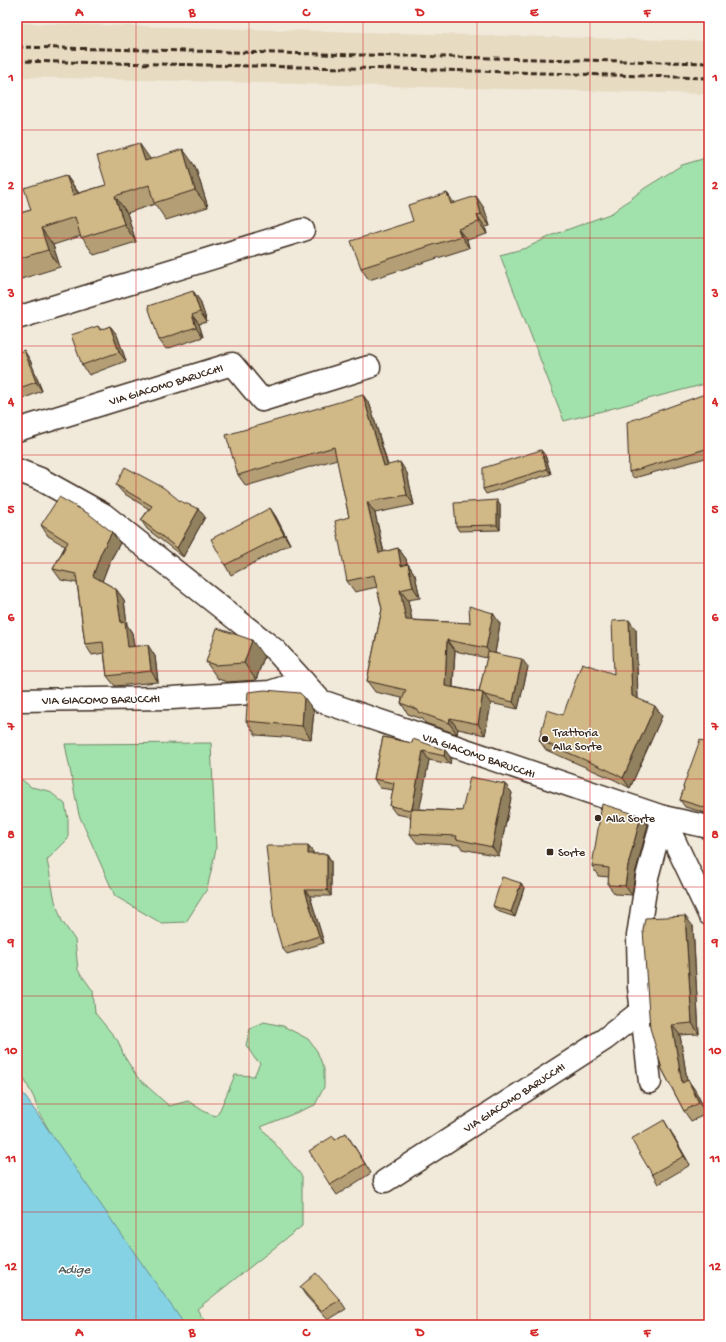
<svg xmlns="http://www.w3.org/2000/svg" width="726" height="1342" font-family="'Gochi Hand',sans-serif">
  <rect width="100%" height="100%" fill="#f1eadb"/>
  <filter id="ink" filterUnits="userSpaceOnUse"><feTurbulence type="fractalNoise" baseFrequency=".025" numOctaves="2"/><feDisplacementMap in="SourceGraphic" scale="8" xChannelSelector="R" yChannelSelector="G"/><feConvolveMatrix kernelMatrix="1 2 1 2 8 2 1 2 1" color-interpolation-filters="sRGB"/></filter>
  <g filter="url(#ink)">
    <polygon fill="#e7dbc2" points="17,23 709,41 709,94 17,77"/>
    <g fill="#a1e2ac" stroke="#6e8665">
      <polygon points="709,157 709,383 564,421 500,255 526,248 553,235 612,213 645,188 682,165"/>
      <polygon points="211,743 216,849 207,889 186,922 161,923 115,896 79,815 65,744"/>
      <polygon points="17,776 31,787 49,791 65,804 68,819 68,839 47,860 55,901 62,921 75,940 78,970 93,991 95,1013 118,1041 124,1056 138,1078 169,1106 188,1101 205,1112 216,1116 219,1112 235,1075 254,1076 260,1063 255,1059 246,1045 250,1029 264,1022 283,1026 308,1039 317,1051 324,1069 324,1087 315,1105 261,1127 302,1176 302,1226 197,1309 207,1325 176,1325 70,1166 39,1113 34,1098 17,1065"/>
    </g>
    <polygon fill="#84d2e3" stroke="#678f94" points="17,1082 24,1095 185,1325 17,1325"/>
    <g fill="none" stroke-linecap="round" stroke-linejoin="round">
      <g stroke="#3b2a1e" stroke-width="25">
        <g id="street">
          <polyline points="17,318 303,230"/>
          <polyline points="17,430 232,364 262,400 369,367"/>
          <polyline points="17,470 40,479 103,514 275,650 321,701 663,817 709,827"/>
          <polyline points="17,700 172,698 270,692 303,681"/>
          <polyline points="663,817 709,914"/>
          <polyline points="650,1082 639,987 638,936 647,877 663,817"/>
          <polyline points="385,1181 605,1039 641,1011"/>
        </g>
      </g>
      <use href="#street" stroke="#fff" stroke-width="22"/>
      <g stroke="#3b2a1e" stroke-width="3" stroke-dasharray="6 3" stroke-linecap="butt">
        <polyline points="17,47 709,63"/>
        <polyline points="17,61 442,70 709,78"/>
      </g>
    </g>
    <g fill="#b39e74" stroke="#3b2a1e" fill-rule="evenodd">
      <polygon points="151,159 195,166 208,207 166,220 155,204 127,213 136,242 94,255 81,236 53,245 60,267 18,280 17,279 17,214 31,210 66,175 79,193 106,185"/>
      <polygon points="447,193 454,203 484,208 490,226 485,227 487,234 467,240 469,248 369,280 361,268 413,221"/>
      <polygon points="193,291 200,301 207,322 199,324 203,337 166,349 159,340"/>
      <polygon points="98,326 101,330 110,326 117,335 126,361 89,375 82,365"/>
      <polygon points="17,353 30,360 42,391 17,401"/>
      <path d="M363,395L370,405L388,465L407,473L414,505L375,513L384,552L398,548L406,559L407,564H408L415,575L420,598L408,600L412,620L470,623L500,624L495,653L528,667L518,709L490,703L491,704L485,735L458,729L457,734L425,723L423,719L408,714L401,703L402,698L375,692L367,681L382,609L377,587L355,592L347,581L349,517L337,459L246,486L238,475ZM455,651L487,658L479,692L453,687Z"/>
      <polygon points="709,400 709,457 634,478 629,472"/>
      <polygon points="545,455 551,474 486,494 483,489"/>
      <polygon points="116,485 180,501 205,517 183,557 147,529 141,520 149,509 123,493"/>
      <polygon points="500,505 500,530 459,531 456,526"/>
      <polygon points="270,508 276,517 290,544 231,575 225,565"/>
      <polygon points="41,525 112,532 120,543 109,563 102,581 116,589 124,600 127,625 132,633 134,646 155,656 158,682 115,686 107,676 104,653 92,655 85,644 77,583 61,580 53,569 65,546 48,536"/>
      <polygon points="636,630 638,699 662,716 630,788 615,780 546,750 539,740 563,715 614,674"/>
      <polygon points="264,657 256,680 227,682 218,679 206,662"/>
      <polygon points="314,711 311,739 256,735 246,721"/>
      <polygon points="383,737 445,750 451,758 450,764 429,760 419,809 462,811 505,784 512,793 499,856 462,849 460,845 417,843 410,834 411,817 396,814 390,806 393,790 380,788 374,779"/>
      <polygon points="709,743 709,814 685,807 680,800 684,789 683,787"/>
      <polygon points="641,816 648,825 635,874 632,895 615,894 608,885 609,877 598,876 592,866"/>
      <polygon points="308,846 313,852 313,854 327,854 331,861 331,896 310,896 324,943 287,954 282,948"/>
      <polygon points="521,883 524,888 515,917 497,911 493,906"/>
      <polygon points="693,926 699,1034 680,1035 687,1080 695,1090 707,1114 691,1121 684,1111 662,1069"/>
      <polygon points="670,1130 690,1165 658,1184 652,1174"/>
      <polygon points="346,1133 371,1173 337,1195 330,1185 335,1140"/>
      <polygon points="300,1287 340,1300 346,1309 328,1320 306,1296"/>
    </g>
    <g fill="#92815e" stroke="#3b2a1e">
      <polygon points="139,143 151,160 145,161"/>
      <polygon points="183,149 195,166 208,207 195,190"/>
      <polygon points="66,175 78,193 85,212 73,195"/>
      <polygon points="447,193 455,204 451,204"/>
      <polygon points="115,196 127,213 136,242 124,224"/>
      <polygon points="476,196 484,208 490,226 481,214"/>
      <polygon points="477,215 485,227 487,234 479,222"/>
      <polygon points="41,228 53,245 60,267 48,250"/>
      <polygon points="458,229 467,240 469,248 461,236"/>
      <polygon points="193,291 200,301 207,322 200,312"/>
      <polygon points="192,315 199,324 203,337 196,327"/>
      <polygon points="110,326 117,335 126,361 119,352"/>
      <polygon points="24,350 30,360 42,391 36,382"/>
      <polygon points="705,394 709,400 709,431"/>
      <polygon points="363,395 370,405 391,477 384,466"/>
      <polygon points="541,450 545,455 551,474 547,469"/>
      <polygon points="400,462 407,473 414,505 407,495"/>
      <polygon points="497,500 500,505 500,530 497,525"/>
      <polygon points="367,502 375,513 386,563 379,553"/>
      <polygon points="17,504 20,507 17,511"/>
      <polygon points="270,508 276,517 290,544 284,535"/>
      <polygon points="199,509 205,517 183,557 177,548"/>
      <polygon points="112,532 120,543 109,563 100,587 93,576 101,553"/>
      <polygon points="398,548 406,559 409,576 401,566"/>
      <polygon points="408,564 415,575 420,598 413,587"/>
      <polygon points="116,589 124,600 127,625 132,633 136,658 128,647 121,623"/>
      <polygon points="400,590 408,600 414,630 406,620"/>
      <polygon points="493,613 500,624 494,659 486,648"/>
      <polygon points="629,620 636,630 638,706 632,696"/>
      <polygon points="252,640 264,657 256,680 244,663"/>
      <polygon points="447,640 455,651 452,697 445,686"/>
      <polygon points="148,645 155,656 158,682 151,671"/>
      <polygon points="522,659 528,667 518,709 513,702"/>
      <polygon points="483,693 491,704 485,735 478,724"/>
      <polygon points="304,697 314,711 311,739 302,726"/>
      <polygon points="655,706 662,716 630,788 623,778"/>
      <polygon points="450,718 458,729 457,734 449,723"/>
      <polygon points="445,750 451,758 450,764 444,756"/>
      <polygon points="423,751 429,760 418,818 412,810"/>
      <polygon points="505,784 512,793 499,856 492,847"/>
      <polygon points="641,816 648,825 635,874 632,895 625,886 628,865"/>
      <polygon points="308,846 313,852 313,861 308,854"/>
      <polygon points="327,854 331,861 331,896 327,890"/>
      <polygon points="521,883 524,888 515,917 511,912"/>
      <polygon points="305,890 310,896 324,943 319,936"/>
      <polygon points="685,916 693,926 699,1034 692,1023"/>
      <polygon points="672,1025 680,1035 689,1093 682,1083"/>
      <polygon points="688,1080 695,1090 707,1114 699,1103"/>
      <polygon points="664,1120 670,1130 690,1165 684,1156"/>
    </g>
    <g fill="#d0b887" stroke="#3b2a1e">
      <polygon points="139,143 145,161 183,149 195,190 154,203 149,185 115,196 124,224 81,238 75,217 41,228 48,250 17,259 17,214 31,210 24,188 66,175 73,195 106,185 97,156"/>
      <polygon points="447,193 451,204 476,196 481,214 477,215 479,222 458,229 461,236 361,268 351,241 413,221 408,205"/>
      <polygon points="193,291 200,312 192,315 196,327 159,340 148,306"/>
      <polygon points="98,326 100,330 110,326 119,352 82,365 71,335"/>
      <polygon points="24,350 36,382 17,389 17,353"/>
      <polygon points="705,394 709,431 709,448 629,472 627,422"/>
      <polygon points="363,395 384,466 400,462 407,495 367,502 379,553 398,548 401,566 408,564 413,587 400,590 406,620 470,623 469,606 493,613 486,648 447,640 445,686 483,693 478,724 450,718 449,723 418,712 418,710 401,703 406,690 367,681 382,609 374,575 347,581 335,521 349,517 334,447 238,475 226,435"/>
      <polygon points="541,450 547,469 483,489 483,468"/>
      <polygon points="125,467 164,488 180,501 199,509 177,548 141,520 152,506 116,485"/>
      <polygon points="59,497 89,514 112,532 101,553 93,576 116,589 121,623 125,622 128,647 148,645 151,671 107,676 103,642 85,644 76,574 53,569 68,542 41,525"/>
      <polygon points="497,500 497,525 456,526 454,503"/>
      <polygon points="270,508 284,535 225,565 211,539"/>
      <polygon points="629,620 632,696 655,706 623,778 608,770 539,740 547,710 563,715 582,663 614,674 612,621"/>
      <polygon points="217,628 252,640 244,663 215,665 206,662"/>
      <polygon points="488,652 522,659 513,702 485,695 483,693 479,692"/>
      <polygon points="265,690 300,693 304,697 302,726 246,721 248,692"/>
      <polygon points="383,737 412,743 413,739 445,750 444,756 423,751 412,809 411,809 411,810 390,806 394,783 374,779"/>
      <polygon points="700,740 709,743 709,809 680,800 684,788 683,787"/>
      <polygon points="470,777 505,784 492,847 456,839 457,836 410,834 411,809 462,811"/>
      <polygon points="602,804 641,816 628,865 625,886 608,885 609,868 592,866"/>
      <polygon points="266,846 308,846 308,854 327,854 327,890 305,890 319,936 282,948 274,920"/>
      <polygon points="502,877 521,883 511,912 493,906"/>
      <polygon points="685,916 692,1023 672,1025 682,1083 688,1080 699,1103 684,1111 662,1069 650,1028 643,930 645,918"/>
      <polygon points="664,1120 684,1156 652,1174 631,1139"/>
      <polygon points="346,1133 365,1164 330,1185 309,1151 333,1136 335,1140"/>
      <polygon points="316,1273 340,1300 321,1311 300,1287"/>
      <polygon points="306,1322 308,1325 303,1325"/>
    </g>
  </g>
  <path fill="none" stroke="#d62828" stroke-width="1" stroke-opacity="0.55" d="M136,17V1325M249,17V1325M363,17V1325M477,17V1325M590,17V1325M17,130H709M17,238H709M17,346H709M17,455H709M17,563H709M17,671H709M17,779H709M17,887H709M17,996H709M17,1104H709M17,1212H709"/>
  <g fill="#3b2a1e" stroke="#fff" stroke-width="1.5">
    <circle cx="545" cy="739" r="4"/>
    <circle cx="598" cy="818" r="4"/>
    <rect x="546" y="848" width="8" height="8" rx="2"/>
  </g>
  <g text-anchor="middle" stroke-width="3" stroke-linejoin="round" paint-order="stroke">
    <g font-size="12" fill="#3b2a1e" stroke="#fff">
      <text transform="translate(166 384) rotate(-17)" y="4">VIA GIACOMO BARUCCHI</text>
      <text transform="translate(101 699) rotate(-1)" y="4">VIA GIACOMO BARUCCHI</text>
      <text transform="translate(479 755) rotate(19)" y="4">VIA GIACOMO BARUCCHI</text>
      <text transform="translate(514 1097) rotate(-33)" y="4">VIA GIACOMO BARUCCHI</text>
    </g>
    <g font-size="12" fill="#3b2a1e" stroke="#fff" text-anchor="start">
      <text x="553" y="736">Trattoria<tspan x="553" dy="14">Alla Sorte</tspan></text>
      <text x="606" y="822">Alla Sorte</text>
      <text x="558" y="856">Sorte</text>
    </g>
    <g font-size="13" font-style="italic" fill="#515c59" stroke="#fff">
      <text x="74" y="1273">Adige</text>
    </g>
  </g>
  <rect width="726" height="1342" fill="none" stroke="#fff" stroke-width="44"/>
  <rect x="22" y="22" width="682" height="1298" fill="none" stroke="#d62828" stroke-width="1.5"/>
  <g font-size="13" text-anchor="middle" font-weight="bold" fill="#d62828">
    <text x="79" y="16">A</text>
    <text x="192" y="16">B</text>
    <text x="306" y="16">C</text>
    <text x="420" y="16">D</text>
    <text x="534" y="16">E</text>
    <text x="647" y="16">F</text>
    <text x="11" y="81">1</text>
    <text x="715" y="81">1</text>
    <text x="11" y="189">2</text>
    <text x="715" y="189">2</text>
    <text x="11" y="297">3</text>
    <text x="715" y="297">3</text>
    <text x="11" y="405">4</text>
    <text x="715" y="405">4</text>
    <text x="11" y="513">5</text>
    <text x="715" y="513">5</text>
    <text x="11" y="621">6</text>
    <text x="715" y="621">6</text>
    <text x="11" y="730">7</text>
    <text x="715" y="730">7</text>
    <text x="11" y="838">8</text>
    <text x="715" y="838">8</text>
    <text x="11" y="946">9</text>
    <text x="715" y="946">9</text>
    <text x="11" y="1054">10</text>
    <text x="715" y="1054">10</text>
    <text x="11" y="1162">11</text>
    <text x="715" y="1162">11</text>
    <text x="11" y="1270">12</text>
    <text x="715" y="1270">12</text>
    <text x="79" y="1336">A</text>
    <text x="192" y="1336">B</text>
    <text x="306" y="1336">C</text>
    <text x="420" y="1336">D</text>
    <text x="534" y="1336">E</text>
    <text x="647" y="1336">F</text>
  </g>
</svg>
